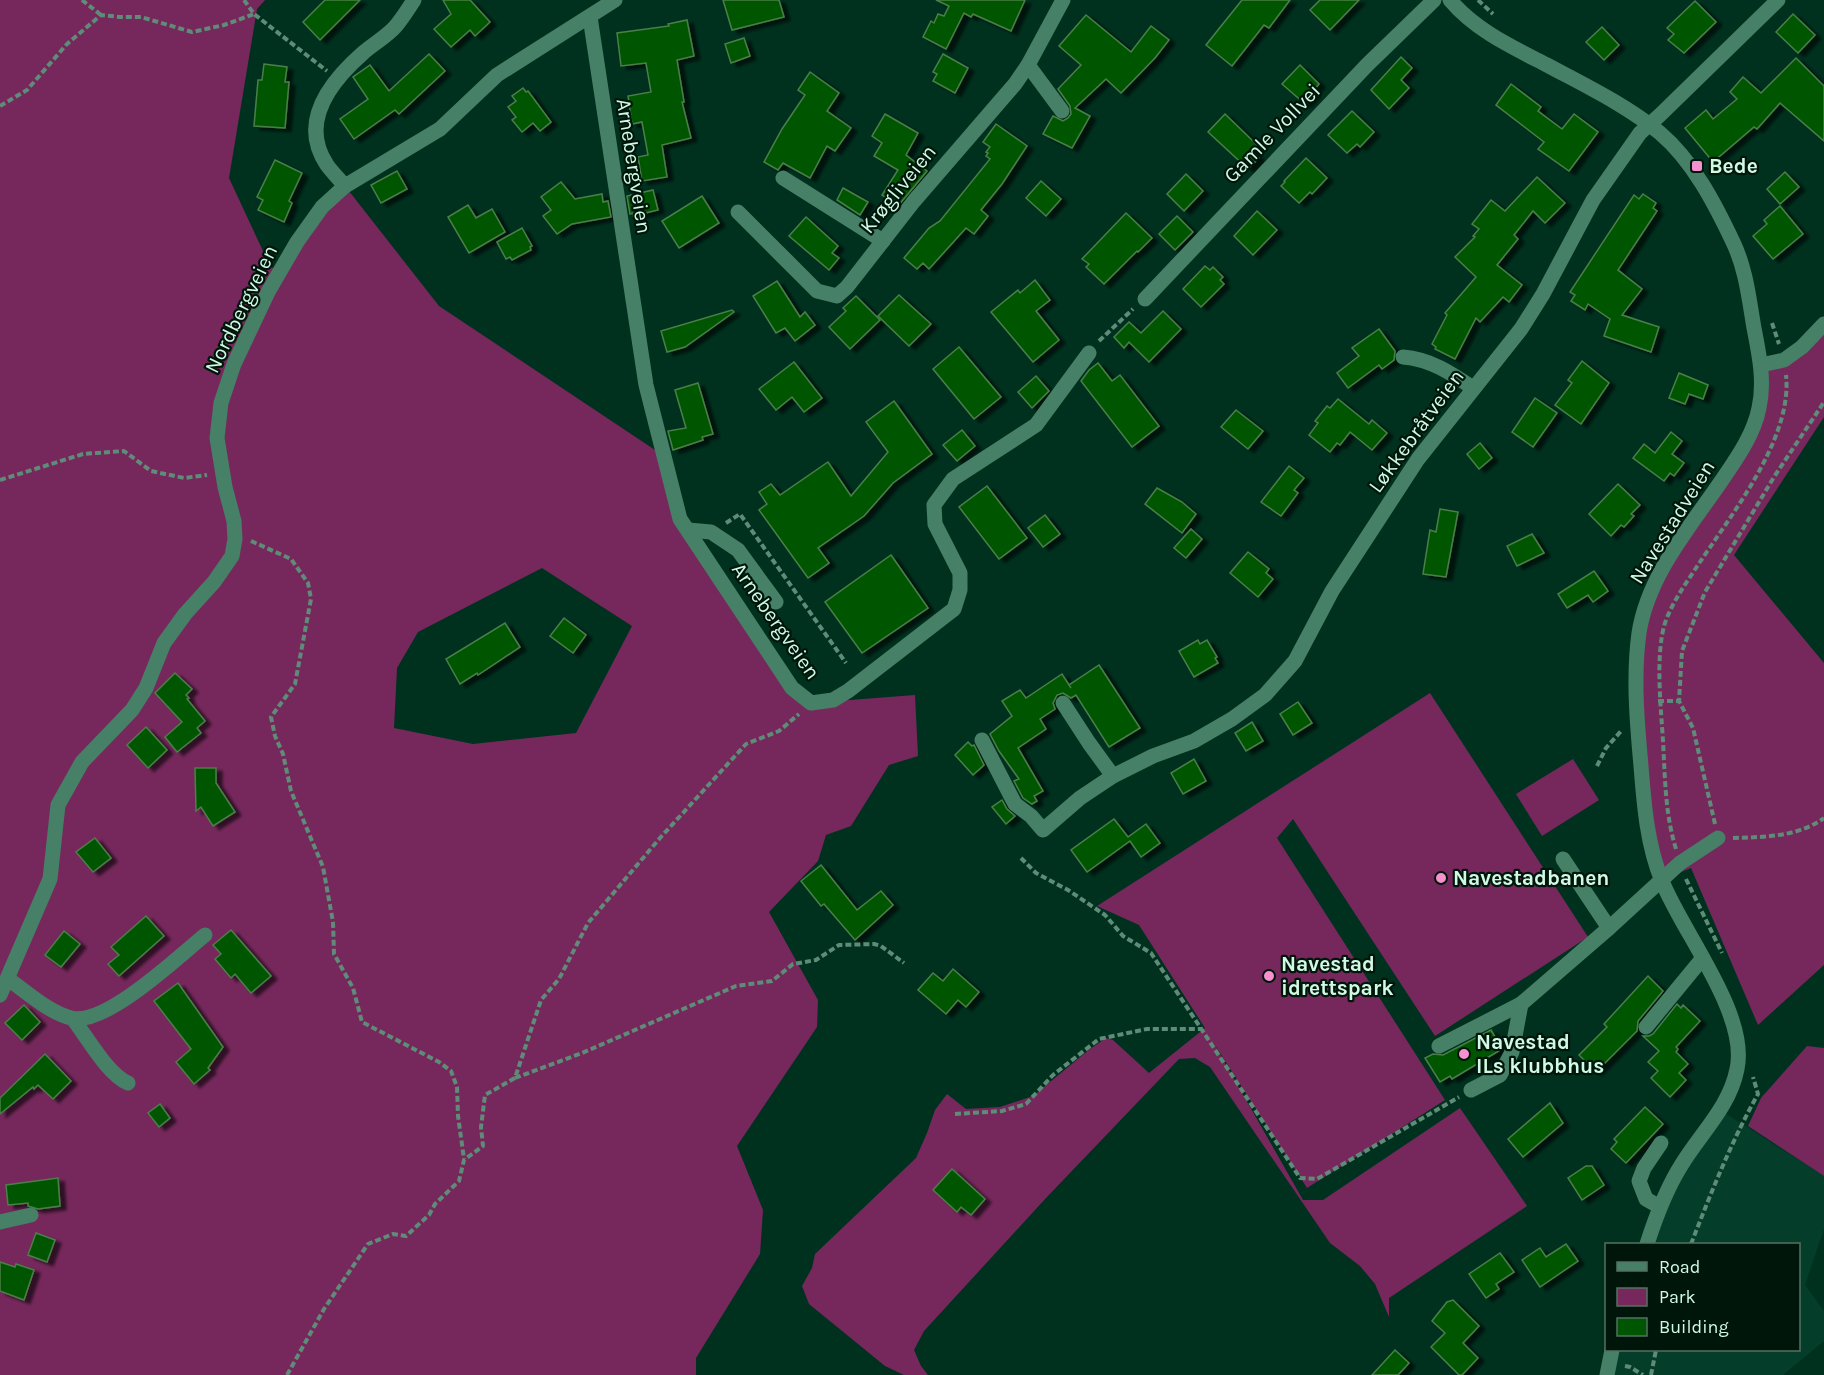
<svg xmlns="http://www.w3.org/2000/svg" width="1824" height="1375" font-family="Karla,sans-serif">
  <defs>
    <filter id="shadow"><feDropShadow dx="6" dy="3.5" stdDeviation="1.5" flood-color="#0009"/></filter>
  </defs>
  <rect width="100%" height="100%" fill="#00311f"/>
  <polygon fill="#043e2a" points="1720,1110 1824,1176 1824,1229 1805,1285 1824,1311 1824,1341 1783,1375 1607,1375 1612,1350 1798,1350 1798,1244 1647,1244 1661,1202"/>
  <g fill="#76285c" fill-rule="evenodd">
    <path d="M0,0H265L257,9L229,178L270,266L279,272L345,186L439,306L664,456L680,519L811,703L915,695L918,756L889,765L851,826L826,835L818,861L769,912L818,1000L817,1027L737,1146L763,1210L760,1254L696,1358V1375H0ZM542,568L632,626L576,733L473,744L394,728L397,668L418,632Z"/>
    <polygon points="1824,324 1824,417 1734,555 1824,663 1824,965 1758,1025 1691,868 1661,880 1652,850 1639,634 1663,567 1752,432 1761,365 1785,360"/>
    <polygon points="1430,693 1588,937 1435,1036 1293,819 1277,838 1445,1100 1307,1188 1213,1042 1303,1200 1323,1200 1460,1108 1527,1206 1389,1298 1389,1317 1375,1284 1360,1266 1330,1243 1210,1067 1195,1058 1179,1059 1046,1198 924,1331 914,1350 921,1366 928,1375 904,1375 885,1366 809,1304 802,1286 812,1268 815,1254 916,1158 927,1133 935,1110 947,1094 966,1109 1000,1107 1033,1096 1090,1049 1106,1038 1113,1040 1149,1073 1205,1028 1139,925 1097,906"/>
    <polygon points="1573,759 1599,800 1542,836 1516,794"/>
    <polygon points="1807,1046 1824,1048 1824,1176 1748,1126 1761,1098"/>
  </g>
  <g fill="#005503" stroke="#4b7f48" stroke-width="1.5" filter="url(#shadow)">
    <polygon points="325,0 360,0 320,40 303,22"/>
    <polygon points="443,0 470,0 490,22 475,36 470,30 451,47 434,29 451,14"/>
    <polygon points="723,0 779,0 784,17 732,30"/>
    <polygon points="936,0 1025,0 1011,31 973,14 971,17 964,13 946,49 923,37 931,21 934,23 938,14 944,16 949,6"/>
    <polygon points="1242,0 1290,0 1269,28 1264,25 1232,66 1206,45"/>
    <polygon points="1320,0 1359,0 1330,30 1310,10"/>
    <polygon points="1695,1 1716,22 1684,53 1668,40 1674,34 1667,28"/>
    <polygon points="1793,14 1815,35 1798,53 1776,32"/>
    <polygon points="1086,15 1131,52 1151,26 1169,40 1155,58 1121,93 1106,79 1075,108 1090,116 1072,148 1043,134 1053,116 1063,121 1068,118 1071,114 1070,106 1058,89 1081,65 1059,46"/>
    <polygon points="687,20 694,56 677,60 684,102 682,102 691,138 662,145 667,177 642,181 638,157 648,155 642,122 632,124 628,96 651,92 646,63 621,66 617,33 669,26 668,24"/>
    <polygon points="1602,27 1619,45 1604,60 1586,42"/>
    <polygon points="744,38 750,56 731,63 725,44"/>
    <polygon points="429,54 445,71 399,114 395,110 354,139 340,119 368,99 353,77 370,65 389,91"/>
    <polygon points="943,54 968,68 955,93 933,81 937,74 933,72"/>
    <polygon points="1401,57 1412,68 1401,80 1409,88 1389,109 1371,90"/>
    <polygon points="1796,58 1824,86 1824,141 1780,103 1757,129 1754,127 1713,162 1685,128 1706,110 1713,119 1737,99 1730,92 1743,77 1761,93"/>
    <polygon points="264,64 287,67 285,82 289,82 285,128 254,126 258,80 262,80"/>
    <polygon points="1300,65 1319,84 1313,91 1315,93 1305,104 1282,84"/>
    <polygon points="810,72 839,93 827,111 851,128 835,151 827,146 810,178 783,163 778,170 764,162 782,129 805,95 798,90"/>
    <polygon points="1511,84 1541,107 1538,111 1562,129 1574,114 1598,132 1569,171 1538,149 1544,142 1496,105"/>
    <polygon points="523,88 526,92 528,91 551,122 540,131 533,123 522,132 512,120 516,117 508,107 516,101 512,96"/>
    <polygon points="1352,111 1374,132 1360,147 1357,144 1347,153 1328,135"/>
    <polygon points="885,114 918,133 906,155 927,171 898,206 882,195 898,170 874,156 882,143 872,136"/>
    <polygon points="1225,114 1257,145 1252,151 1259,158 1248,169 1208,132"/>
    <polygon points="996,124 1027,146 1002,184 981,210 988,216 974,234 966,228 929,269 923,263 917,269 904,258 929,228 940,221 990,159 986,156 988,153 986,152 990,147 983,142"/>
    <polygon points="1306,158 1327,178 1312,194 1310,192 1299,203 1281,186 1285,182 1284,181"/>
    <polygon points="275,160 302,173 289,201 292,203 284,222 258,210 263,200 257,197"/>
    <polygon points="397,171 407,189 381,203 371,185"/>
    <polygon points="1785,172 1799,187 1780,204 1767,189"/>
    <polygon points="1186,174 1203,191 1184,211 1167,194"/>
    <polygon points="1537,177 1565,203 1545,223 1533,211 1514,235 1518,239 1497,265 1522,285 1509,302 1503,297 1480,322 1476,318 1455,359 1435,349 1436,347 1432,344 1447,315 1445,313 1476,277 1455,257 1475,237 1473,236 1479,229 1472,224 1491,200 1505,211"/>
    <polygon points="1041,181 1061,199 1046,216 1026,198"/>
    <polygon points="561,182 575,199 602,194 603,202 608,201 611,217 572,224 557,234 543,216 551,210 541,197"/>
    <polygon points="843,188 868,202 860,215 837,200"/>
    <polygon points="653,190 658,210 633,216 633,213 630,214 627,196"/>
    <polygon points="1643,194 1656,203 1653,208 1657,211 1618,270 1642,289 1622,315 1659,327 1651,352 1604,336 1610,319 1588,304 1585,310 1571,301 1575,295 1570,292 1634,195 1639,199"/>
    <polygon points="702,196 719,223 679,248 662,221"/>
    <polygon points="468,205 476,218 492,209 505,232 469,253 448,217"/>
    <polygon points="1780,206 1803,234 1773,259 1753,236 1767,224 1764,220"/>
    <polygon points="1257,211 1277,230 1253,255 1234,236"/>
    <polygon points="1126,213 1152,238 1138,252 1137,251 1104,284 1086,267 1089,264 1082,259"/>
    <polygon points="1177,216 1193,232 1175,250 1159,234"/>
    <polygon points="806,217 838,246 832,253 839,258 829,270 789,236"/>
    <polygon points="522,228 532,246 530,247 531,250 512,260 510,257 506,259 497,242"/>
    <polygon points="1205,266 1210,270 1213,267 1223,277 1220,280 1224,284 1201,307 1183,289"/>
    <polygon points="1035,280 1050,300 1036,311 1059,340 1033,362 991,312 1018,290 1020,293"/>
    <polygon points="777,281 800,317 805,312 815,325 795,341 785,328 776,333 753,296"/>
    <polygon points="899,295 931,324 909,346 878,316"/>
    <polygon points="856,296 880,320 850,349 829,327 846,311 843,308"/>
    <polygon points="732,310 734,312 685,347 667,352 661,331"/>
    <polygon points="1163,311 1181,329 1149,362 1129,342 1124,348 1114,337 1129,322 1141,333"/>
    <polygon points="1379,329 1395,351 1394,360 1382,369 1379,365 1348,388 1337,373 1359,356 1352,348"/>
    <polygon points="959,347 1001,397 974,419 933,369"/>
    <polygon points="1582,361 1609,383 1581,424 1555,405 1572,383 1568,380"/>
    <polygon points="794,362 822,398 804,412 792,397 776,410 759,389"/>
    <polygon points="1098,363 1112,381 1120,375 1159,426 1132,447 1081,381 1089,370"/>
    <polygon points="1679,373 1708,385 1703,399 1689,394 1685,404 1669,398"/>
    <polygon points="1036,376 1049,391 1032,408 1018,392"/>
    <polygon points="698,383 713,434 702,437 703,440 673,450 668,431 686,428 675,390"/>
    <polygon points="1535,398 1557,413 1533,447 1512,432"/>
    <polygon points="1338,399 1369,424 1372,420 1387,433 1372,450 1350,432 1340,445 1337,443 1330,452 1309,435 1318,423 1315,421 1327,406 1330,408"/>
    <polygon points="894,401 932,454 893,483 864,516 818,548 829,563 808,578 759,510 767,504 759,492 771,484 780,495 828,462 851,496 888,452 866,422"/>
    <polygon points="1236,410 1263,431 1248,449 1221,427"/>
    <polygon points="962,430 975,446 957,461 943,445"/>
    <polygon points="1671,432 1682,441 1672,454 1684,463 1674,476 1670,473 1664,481 1633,458 1644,444 1655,453"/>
    <polygon points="1480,443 1492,458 1479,469 1467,454"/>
    <polygon points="1289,466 1304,478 1294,490 1298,493 1281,516 1261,502"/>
    <polygon points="1618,484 1640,505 1631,514 1634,516 1624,527 1621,525 1611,536 1589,514"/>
    <polygon points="987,486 1027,538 999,559 959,507"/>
    <polygon points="1157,488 1182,502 1196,514 1182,533 1145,504"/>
    <polygon points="1440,509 1458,512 1446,577 1423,574 1430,530 1436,532"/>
    <polygon points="1045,515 1060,534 1043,547 1028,528"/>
    <polygon points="1191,529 1202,539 1186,558 1174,548"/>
    <polygon points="1532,534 1544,553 1517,566 1507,546"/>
    <polygon points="1248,552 1269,569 1266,573 1273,579 1258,597 1230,573"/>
    <polygon points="891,555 928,608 862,653 825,602"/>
    <polygon points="1594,571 1608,591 1593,602 1588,595 1567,608 1558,594"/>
    <polygon points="564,618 586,635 573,653 550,636"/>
    <polygon points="505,623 520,647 478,675 477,673 460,684 446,659"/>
    <polygon points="1198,640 1200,644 1207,640 1217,657 1215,658 1218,663 1194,677 1179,651"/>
    <polygon points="1099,665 1140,728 1109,747 1076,695 1071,698 1063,693 1057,695 1053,703 1055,709 1040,719 1046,729 1018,748 1043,791 1034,796 1037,801 1032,804 1023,798 1014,781 1019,779 999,751 990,734 1012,716 1002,701 1020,690 1026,698 1062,674 1071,688 1069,685"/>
    <polygon points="175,673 192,689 186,695 189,698 187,699 205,721 197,728 201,733 177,752 165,737 182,722 155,693"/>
    <polygon points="1298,702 1312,723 1293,735 1280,714"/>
    <polygon points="1252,722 1263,741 1246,751 1235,733"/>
    <polygon points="146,727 167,750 148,768 127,745"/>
    <polygon points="968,742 972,746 974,745 984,765 973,775 955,755"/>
    <polygon points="1194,759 1206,781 1183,794 1171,773"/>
    <polygon points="195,768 216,768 216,783 235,812 213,826 201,807 196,811"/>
    <polygon points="1002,800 1007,809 1015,816 1006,824 992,807"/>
    <polygon points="1114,819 1128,837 1146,824 1160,843 1141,857 1130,841 1087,872 1071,850"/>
    <polygon points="95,838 111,858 93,872 76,852"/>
    <polygon points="821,865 857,910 881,891 893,905 855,940 824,904 821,906 801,881"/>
    <polygon points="146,916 164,936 119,976 108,964 119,955 111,947"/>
    <polygon points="231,930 271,976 251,993 235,974 231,978 215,959 221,954 213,945"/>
    <polygon points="64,931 80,944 61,967 45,955"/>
    <polygon points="953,969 979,992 966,1007 958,1000 946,1014 918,990 933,973 943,981"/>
    <polygon points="1648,976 1663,991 1638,1021 1637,1031 1596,1072 1579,1055 1607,1027 1604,1024"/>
    <polygon points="178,983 223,1047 208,1068 210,1070 194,1084 176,1062 191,1049 154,1001"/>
    <polygon points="1677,1004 1681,1008 1683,1005 1700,1021 1676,1047 1678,1049 1676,1052 1688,1064 1679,1073 1686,1080 1670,1097 1651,1078 1658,1071 1648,1062 1659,1051 1643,1036 1649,1036 1653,1034"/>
    <polygon points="24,1005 40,1022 22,1040 5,1023"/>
    <polygon points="1491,1030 1502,1049 1452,1079 1450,1076 1440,1082 1425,1058 1433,1054 1443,1055"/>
    <polygon points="45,1054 71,1081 53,1099 38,1085 34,1089 33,1087 0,1114 0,1098"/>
    <polygon points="1550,1103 1563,1123 1523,1157 1508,1139"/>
    <polygon points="160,1104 170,1118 159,1127 148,1113"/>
    <polygon points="1645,1107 1663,1124 1626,1163 1611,1149 1617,1142 1614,1139"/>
    <polygon points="1586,1166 1592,1166 1604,1185 1582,1200 1568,1178"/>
    <polygon points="952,1169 985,1199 971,1215 961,1207 957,1212 933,1190"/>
    <polygon points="58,1178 60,1206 38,1209 28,1206 28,1203 8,1205 6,1185"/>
    <polygon points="36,1233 55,1240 47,1262 28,1255"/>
    <polygon points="1566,1244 1578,1261 1540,1287 1522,1260 1540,1248 1546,1257"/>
    <polygon points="1500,1253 1514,1272 1496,1284 1499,1289 1486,1298 1469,1274"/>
    <polygon points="0,1262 15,1267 16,1264 34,1270 24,1300 0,1291"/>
    <polygon points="1453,1300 1479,1326 1463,1343 1478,1358 1462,1375 1459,1375 1431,1347 1445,1333 1432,1321 1447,1302"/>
    <polygon points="1395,1350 1409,1363 1398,1375 1372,1375"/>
  </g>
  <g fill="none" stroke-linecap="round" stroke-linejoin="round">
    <g stroke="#5e8c78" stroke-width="4" stroke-dasharray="6 3" stroke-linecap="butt">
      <polyline points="82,0 101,15"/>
      <polyline points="244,0 254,14 327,71"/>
      <polyline points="1478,0 1493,14"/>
      <polyline points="0,106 27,90 67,44 101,15 120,17 141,17 192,32 224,25 254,14"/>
      <polyline points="1772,323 1779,344"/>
      <polyline points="1099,341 1133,309"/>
      <polyline points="0,480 83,454 124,451 151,471 184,478 207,475"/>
      <polyline points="726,523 740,514 846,663"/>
      <polyline points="251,541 291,559 308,583 311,599 295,684 271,717 275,736 283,754 291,791 323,867 333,922 334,954 353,988 362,1022 439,1062 451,1071 457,1087 458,1116 464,1159"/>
      <polyline points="1658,701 1679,701"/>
      <polyline points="1597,766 1606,748 1622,730"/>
      <polyline points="1715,824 1693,728 1679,701 1682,651 1705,592 1774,477 1824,402"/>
      <path d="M1733,838C1764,837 1798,837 1824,818"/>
      <path d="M1676,849C1665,814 1665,777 1663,741C1661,708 1655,655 1665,623C1672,603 1684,586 1696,568C1730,516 1793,439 1786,375"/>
      <polyline points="1021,858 1036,873 1068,890 1105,915 1123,936 1151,953 1300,1178 1317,1179 1459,1097"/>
      <polyline points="1686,879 1722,953"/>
      <polyline points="515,1078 582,1053 736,986 772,981 793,964 816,960 839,945 874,944 881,946 904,963"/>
      <polyline points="955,1114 1002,1111 1026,1104 1053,1075 1099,1039 1147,1029 1201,1029"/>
      <path d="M1691,1244C1711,1193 1731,1142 1758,1094L1753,1077"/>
      <polyline points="1625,1366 1630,1367 1643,1375"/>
      <polyline points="287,1375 324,1309 368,1244 393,1234 406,1236 429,1215 435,1204 459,1181 464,1160 483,1146 481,1127 485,1095 515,1078 541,1000 559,979 588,923 660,838 746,744 779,731 799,714"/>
      <polyline points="1651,1375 1656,1350"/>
    </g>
    <g stroke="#468066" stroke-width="15">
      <path d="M1450,0C1475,30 1512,47 1547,65C1586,86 1626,105 1660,133C1693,161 1715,204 1733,242C1746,269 1749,299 1754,328C1759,354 1765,381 1759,408C1754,434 1737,458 1722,480C1690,527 1648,575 1639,633C1633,676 1637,722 1641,766C1644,804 1647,845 1662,881C1682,932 1749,1014 1737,1069C1730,1106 1701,1133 1682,1164C1666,1189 1656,1216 1647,1244"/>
      <polyline points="590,17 646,385 680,519 792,688 811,703 833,700 848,691 954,609 960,590 960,573 935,524 934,505 953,479 1036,425 1089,353"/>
      <polyline points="1028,65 1062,111"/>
      <polyline points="783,178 883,241"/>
      <path d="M345,186C339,179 332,172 327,165C298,122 331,81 363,53C373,44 386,37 395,27C402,19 408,9 414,0"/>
      <polyline points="738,212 817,291 837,296 847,287 914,201 1015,84 1028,65 1063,0"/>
      <polyline points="1145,299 1367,65 1434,0"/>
      <path d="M1403,357C1430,359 1451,373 1473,388"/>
      <polyline points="1761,365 1784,360 1802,347 1824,324"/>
      <polyline points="688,530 711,532 738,550 776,602"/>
      <polyline points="1063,703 1089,743 1113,776"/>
      <polyline points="982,740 1015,804 1031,816 1043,830 1080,798 1113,776 1153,756 1194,741 1232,719 1265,695 1295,661 1332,591 1418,459 1521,329 1543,294 1593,200 1640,133 1660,115 1778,0"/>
      <polyline points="1563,859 1609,928"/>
      <path d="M8,979C27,992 48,1012 71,1018C105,1027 179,956 205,935"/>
      <polyline points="0,995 50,879 58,805 82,762 132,710 146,688 164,643 185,614 214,582 232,556 235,539 234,521 225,487 217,438 221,403 234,364 268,292 297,242 322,207 345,186 440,129 497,75 615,0"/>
      <path d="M73,1019C87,1037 108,1075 128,1083"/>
      <polyline points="1646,1027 1702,959"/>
      <polyline points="1439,1046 1521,1004 1609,928 1680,863 1718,838"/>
      <polyline points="1471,1090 1500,1075 1512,1052 1521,1004"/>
      <polyline points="1660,1207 1646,1199 1639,1181 1644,1168 1661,1143"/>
      <polyline points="0,1222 31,1215"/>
      <polyline points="1607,1375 1612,1350"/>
    </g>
  </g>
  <g fill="#f690cf" stroke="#00160b" stroke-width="2">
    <rect x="1691" y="160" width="12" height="12" rx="3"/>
    <circle cx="1441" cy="878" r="6"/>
    <circle cx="1269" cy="976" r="6"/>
    <circle cx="1464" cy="1054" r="6"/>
  </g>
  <g text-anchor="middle" stroke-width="4.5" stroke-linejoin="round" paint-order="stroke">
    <g font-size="21" fill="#d1fae5" stroke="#00160b">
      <text transform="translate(1272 133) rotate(-46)" y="7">Gamle Vollvei</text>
      <text transform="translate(634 166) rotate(81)" y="7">Arnebergveien</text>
      <text transform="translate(898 189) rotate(-51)" y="7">Krøgliveien</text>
      <text transform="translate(241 309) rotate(-64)" y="7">Nordbergveien</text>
      <text transform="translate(1416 431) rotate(-54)" y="7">Løkkebråtveien</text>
      <text transform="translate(1672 522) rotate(-58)" y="7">Navestadveien</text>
      <text transform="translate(776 621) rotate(55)" y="7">Arnebergveien</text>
    </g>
    <g font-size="21" font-weight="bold" fill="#d1fae5" stroke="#00160b" text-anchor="start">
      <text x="1709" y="173">Bede</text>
      <text x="1453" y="885">Navestadbanen</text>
      <text x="1281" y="971">Navestad<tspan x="1281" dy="24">idrettspark</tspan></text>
      <text x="1476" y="1049">Navestad<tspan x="1476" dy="24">ILs klubbhus</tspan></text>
    </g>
  </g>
  <rect x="1605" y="1243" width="195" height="108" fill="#00160b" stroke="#547162" stroke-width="1.5"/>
  <rect x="1617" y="1262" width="30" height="9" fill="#468066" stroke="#547162" stroke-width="1.5"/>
  <text x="1659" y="1273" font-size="18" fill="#d1fae5">Road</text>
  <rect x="1617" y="1288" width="30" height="18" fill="#76285c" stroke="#547162" stroke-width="1.5"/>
  <text x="1659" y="1303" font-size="18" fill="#d1fae5">Park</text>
  <rect x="1617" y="1318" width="30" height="18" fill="#005503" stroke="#547162" stroke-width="1.5"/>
  <text x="1659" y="1333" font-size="18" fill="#d1fae5">Building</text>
</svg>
